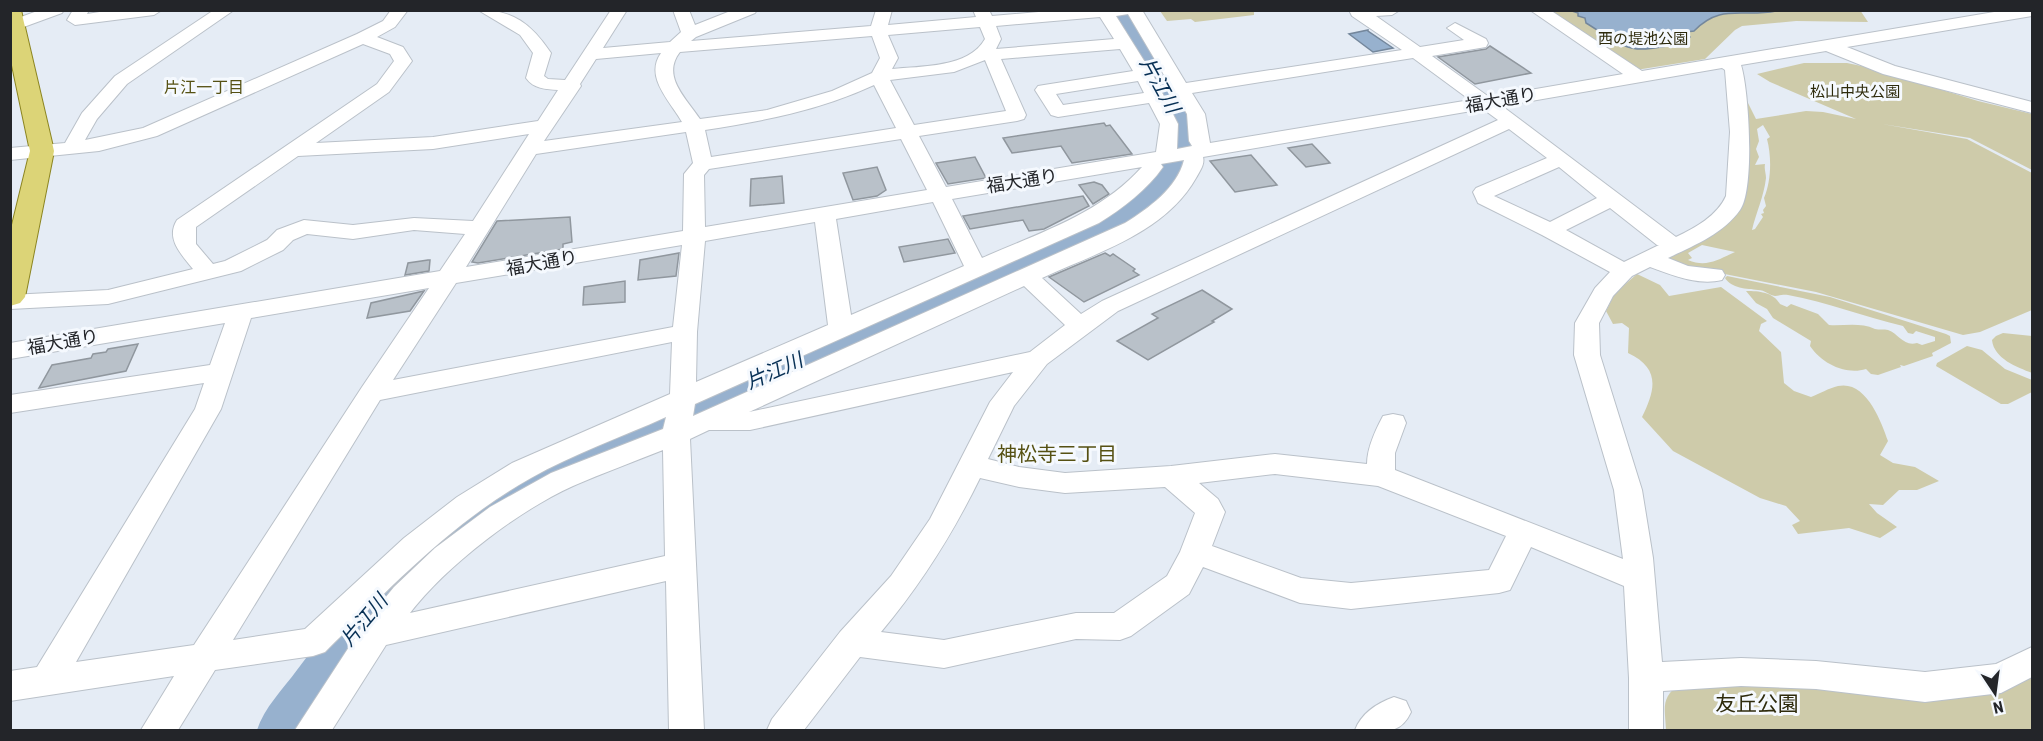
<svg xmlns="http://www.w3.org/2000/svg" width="2043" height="741" font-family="'Roboto Condensed','Noto Sans JP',sans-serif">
  <rect width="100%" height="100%" fill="#e5ecf5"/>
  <g fill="#cecbaa" fill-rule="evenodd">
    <polygon points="1860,10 1868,22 1796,21 1742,26 1735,30 1705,59 1636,70 1546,11"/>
    <polygon points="1254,11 1254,15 1195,22 1191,19 1167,21 1160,11"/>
    <path d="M1804,63H1847L1871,68L1978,101L2032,114V170L1970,138L1882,124L1967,139L2032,173V310L1980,332L1963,335L1816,292L1664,262L1669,255L1722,225C1731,193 1756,133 1745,102L1747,101L1756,119L1806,111L1823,112L1856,119L1770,82L1757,74ZM1763,125L1770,137L1767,139C1772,158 1771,182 1764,198L1766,206L1763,210L1764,213L1761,214L1763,217L1755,229L1752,230C1756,213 1764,196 1766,178C1766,173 1764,169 1765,164L1755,165L1759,157L1756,149L1759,141L1757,129ZM1702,245L1735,252C1719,259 1707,268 1688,260L1692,258L1688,253Z"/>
    <path d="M1637,274L1660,285L1669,296L1721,287L1767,321L1761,324L1759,331L1781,352L1784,383L1794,391L1811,397C1819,394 1829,388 1838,386C1866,380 1881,421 1888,441L1880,455L1893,463L1915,467L1939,481L1917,490H1899L1883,505L1869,504L1877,513L1897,527L1880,538L1849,528L1798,534L1792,525L1800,521L1786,506L1760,498L1673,451L1642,417C1656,389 1660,368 1628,353L1629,328L1622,323L1613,324L1606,311L1615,293Z"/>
    <path d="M1727,276L1830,297L1946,334L1950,336L1951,343L1932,353L1933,356L1904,366L1900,365L1901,367L1878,375L1871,374L1866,369C1847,375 1823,365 1810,346L1811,341L1773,318L1767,309L1756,303L1746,291C1759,291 1773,292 1780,304L1787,307L1791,304L1818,314L1829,325C1845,326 1860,322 1875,329C1879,330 1884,329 1888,330C1899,334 1904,347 1917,343L1922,345L1935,341V337L1916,331L1913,334L1908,333L1903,326C1864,317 1827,302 1788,295C1783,294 1778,296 1775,296C1769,295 1765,290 1758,290C1747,289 1731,288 1725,278Z"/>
    <path d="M2003,333L2032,336V373C2017,367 1994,359 1992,340L1996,336Z"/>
    <polygon points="1967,346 1982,350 2005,369 2032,380 2032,392 2008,404 2001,404 1936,366 1937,363"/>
    <path d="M2032,668V730H1666C1665,707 1660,698 1681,683L2006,681Z"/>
  </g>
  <g fill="#97b1ce" stroke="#74879c" stroke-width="1.5">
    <path d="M1572,11H1776C1742,18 1721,3 1694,31L1686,32L1690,37L1685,43C1670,45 1652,50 1637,49C1620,48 1600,31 1586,23L1585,18L1578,16V13Z"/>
    <polygon points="1368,30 1368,31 1393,48 1373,52 1349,34"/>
  </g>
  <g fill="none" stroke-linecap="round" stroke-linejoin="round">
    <path fill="#97b1ce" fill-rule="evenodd" d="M1108,10H1129L1191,115C1198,168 1166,196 1125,223L559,483C497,520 438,562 389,616C358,651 332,691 305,730H257C264,708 283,689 297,670C365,579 434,520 533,465L1105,211C1145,186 1172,165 1167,115Z"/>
  </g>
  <g fill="#b9c1c9" stroke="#90979e" stroke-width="1.5">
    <polygon points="1490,46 1531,73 1475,84 1438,57 1486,49"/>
    <polygon points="1104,123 1106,126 1110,125 1132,154 1072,163 1061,146 1012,153 1003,138"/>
    <polygon points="1312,144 1330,163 1306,167 1288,148"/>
    <polygon points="1251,155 1277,185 1235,192 1210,161"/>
    <polygon points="975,157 986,178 948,184 936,163"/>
    <polygon points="877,167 886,190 877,196 853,200 843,173"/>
    <polygon points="782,176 784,203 750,206 751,179"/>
    <polygon points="1094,182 1102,185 1109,194 1093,204 1079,185"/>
    <polygon points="1083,196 1089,206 1044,229 1029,231 1023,220 970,229 963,216"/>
    <polygon points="570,217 572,242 563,244 563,249 478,263 472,262 497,221"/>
    <polygon points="948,239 955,253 904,262 899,247"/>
    <polygon points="679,253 676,276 638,280 640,260"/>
    <polygon points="1105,253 1110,256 1113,254 1135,269 1133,271 1139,275 1084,302 1049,277"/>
    <polygon points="428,260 430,260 429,271 405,275 408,263"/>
    <polygon points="625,281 625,302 583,305 584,287"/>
    <polygon points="1202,290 1232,309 1212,321 1214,322 1148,360 1117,341 1158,318 1152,314"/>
    <polygon points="424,291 410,311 367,318 371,303"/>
    <polygon points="138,344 126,371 39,388 52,365 91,358 93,354 106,352 108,349"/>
  </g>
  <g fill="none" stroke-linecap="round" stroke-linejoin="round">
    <g stroke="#bac1c9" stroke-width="2">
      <g id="minor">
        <polygon points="40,10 64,10 62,13 10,32 10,21"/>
        <polygon points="73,10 89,10 87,14 112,10 162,10 154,15 75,25 67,20"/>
        <path d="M214,10H234L127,84L97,119L85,140L143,128L357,34L383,21L391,10H408L395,27L377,37L403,47L412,61L389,92L316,143L433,137L538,121L558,90C545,89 534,89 526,78L533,53L520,35L478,10C514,10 531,24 551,53L544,76L548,79L565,80L611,10H627L603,48L670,42L681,32L673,10H689L695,25L733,10H757L755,13L696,37L691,41L871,26L876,10H892L888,25L976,17L973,10H989L992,16L1061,10H1142L1186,83L1402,50L1352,16L1349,10H1400L1392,15L1376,16L1420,47L1464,40L1447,28L1455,23L1486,39L1488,43L1486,47L1432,56L1489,97L1623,74L1530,10H1550L1642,71L2006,10H2032V16L1847,47L1895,66L2032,102V113L1883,74L1826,51L1741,65C1749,90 1755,189 1740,210C1723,234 1693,246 1668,258L1688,266L1722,270L1725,275L1722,280C1698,286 1672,275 1650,267L1632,276L1613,296L1599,323L1600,355L1642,490L1653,558L1662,662L1741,658L1816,661L1925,672L1996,664L2032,647V677L2001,693L1925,702L1816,689L1741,686L1663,691V730H1629V678L1624,586L1531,547L1510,590L1499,593L1351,609L1300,603L1203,567L1189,594L1131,636L1120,640L1076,639L944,668L860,657L804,730H767L772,719L840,632L891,576L930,519L990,402L1013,372L750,430H709L690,439L704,730H669L666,581L386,645L332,730H295L364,624L394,587L435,548L490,507L551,473L663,429L666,417C622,437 573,454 531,478C452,522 389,589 325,652L313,656L215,670L178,730H141L174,676L10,701V671L37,667L195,409L204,383L10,413V395L210,365L225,323L10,359V343L440,271L465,234L414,230L353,239L307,234L293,240L283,250L241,271L108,304L10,309V295L108,290L193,269C182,255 165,239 177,220L377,84L394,61L390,54L363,44L157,136L99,151L10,160V148L65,143L82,113L115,76ZM1128,14L1187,114L1189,141L1192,146L1177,149L1178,124L1153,75L1116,16ZM1100,17L1114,39L996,49L1001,39L996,26ZM980,27L985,39C969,68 921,66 892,69L898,58L888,35ZM872,36L880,58L872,73L832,91L767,110L700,119C686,98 661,76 680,52ZM1120,49L1133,71L1044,85L1038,86L1035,90L1051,115L1058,117L1149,103L1160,124L1156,152L946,187L919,136L1017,121L1024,119L1026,115L1001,59ZM661,53C644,77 670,101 682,122L544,141L581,86L580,84L596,59ZM1413,58L1470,100L1210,143L1205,114L1192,93ZM985,60L1006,111L914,125L890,80L954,72ZM1722,68L1725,70L1730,132L1726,196C1717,216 1695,228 1676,237L1502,106ZM1138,81L1144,93L1063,105L1056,94ZM874,85L896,128L711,157L705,130C764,121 820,110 874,85ZM1483,109L1498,120L1102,301L1081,314L1042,278C1096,253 1165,233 1196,178C1200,171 1205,164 1203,157ZM1509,129L1547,158L1476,188L1473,192L1478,203L1542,235L1610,272L1595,288L1575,323L1574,355L1614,490L1623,559L1395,470V453L1406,423L1403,416L1393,414L1383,416C1375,431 1367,448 1367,464L1275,454L1171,466L1065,473L1019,467L988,459L1014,406L1047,364L1118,311ZM686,132L693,163L684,174L683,231L466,267L536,154ZM529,134L473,221L414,218L353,225L304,220L277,230L267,240L225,261L213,264L196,244V227L298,156L433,149ZM901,139L927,190L705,227L704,175L709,169ZM1184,160C1177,188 1149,208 1125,223L693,416L695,404L1099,223C1123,208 1147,190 1163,167L1161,164ZM1142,167C1100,214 1039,233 982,258L952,199ZM1559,167L1597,198L1550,222L1494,196ZM933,202L964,266L851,315L836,219ZM1610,208L1657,245H1659L1624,262L1566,230ZM815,222L828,325L696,382L697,332L705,241ZM682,245L673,327L393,380L456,283ZM1024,286L1065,325L1030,352L749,412ZM429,288L362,387L194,645L76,662L221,409L251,318ZM672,342L670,394L512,463L457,497L404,538L305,629L233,640L380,400ZM663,450L665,556L410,613C447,565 518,511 573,486C603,473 633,462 663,450ZM1275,474L1378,486L1506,536L1489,570L1351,583L1301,578L1212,546L1225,512L1218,499L1199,483ZM980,478L1019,487L1065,493L1165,487L1195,513L1180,552L1167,576L1114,613H1076L944,640L881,632C922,583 952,535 980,478Z"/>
        <path d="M1394,697L1406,701L1411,712C1399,738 1380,730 1355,730C1361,714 1377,703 1394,697Z"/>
      </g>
    </g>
    <g stroke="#8c8521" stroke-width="2">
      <polygon id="major" points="10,10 21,10 54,151 25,297 20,303 10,306 10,233 30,151 10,56"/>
    </g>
    <use href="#minor" fill="#fff" fill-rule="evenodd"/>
    <use href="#major" fill="#dcd477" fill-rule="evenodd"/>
  </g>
  <g text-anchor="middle" stroke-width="6" stroke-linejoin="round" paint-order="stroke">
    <g font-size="15" fill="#2e2b0c" stroke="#f5f9fe">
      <text x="1643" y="44">西の堤池公園</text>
      <text x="1855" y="97">松山中央公園</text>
    </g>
    <g font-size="16" fill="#565113" stroke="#f5f9fe">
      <text x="204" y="93">片江一丁目</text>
    </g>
    <g font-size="18" fill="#232529" stroke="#f5f9fe">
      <text transform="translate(1501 100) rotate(-10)" y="6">福大通り</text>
      <text transform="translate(1022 181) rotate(-9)" y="6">福大通り</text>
      <text transform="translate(542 263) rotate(-10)" y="6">福大通り</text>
      <text transform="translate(63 342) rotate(-10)" y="6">福大通り</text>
    </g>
    <g font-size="20" font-style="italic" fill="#062f54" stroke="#f5f9fe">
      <text transform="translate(1160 85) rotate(61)" y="7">片江川</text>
      <text transform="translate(774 371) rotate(-24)" y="7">片江川</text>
      <text transform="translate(364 620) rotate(-50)" y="7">片江川</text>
    </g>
    <g font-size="20" fill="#565113" stroke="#f5f9fe">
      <text x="1057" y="461">神松寺三丁目</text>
    </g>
    <g font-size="21" fill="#2e2b0c" stroke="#f5f9fe">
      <text x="1757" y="711">友丘公園</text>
    </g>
  </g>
  <rect width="2043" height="741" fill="none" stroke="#232529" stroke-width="24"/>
  <g transform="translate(1995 693) rotate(167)" stroke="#f5f9fe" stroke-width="4.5" paint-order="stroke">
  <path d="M0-4.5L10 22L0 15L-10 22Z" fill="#232529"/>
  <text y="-9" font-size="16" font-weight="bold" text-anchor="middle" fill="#232529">N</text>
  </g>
</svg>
